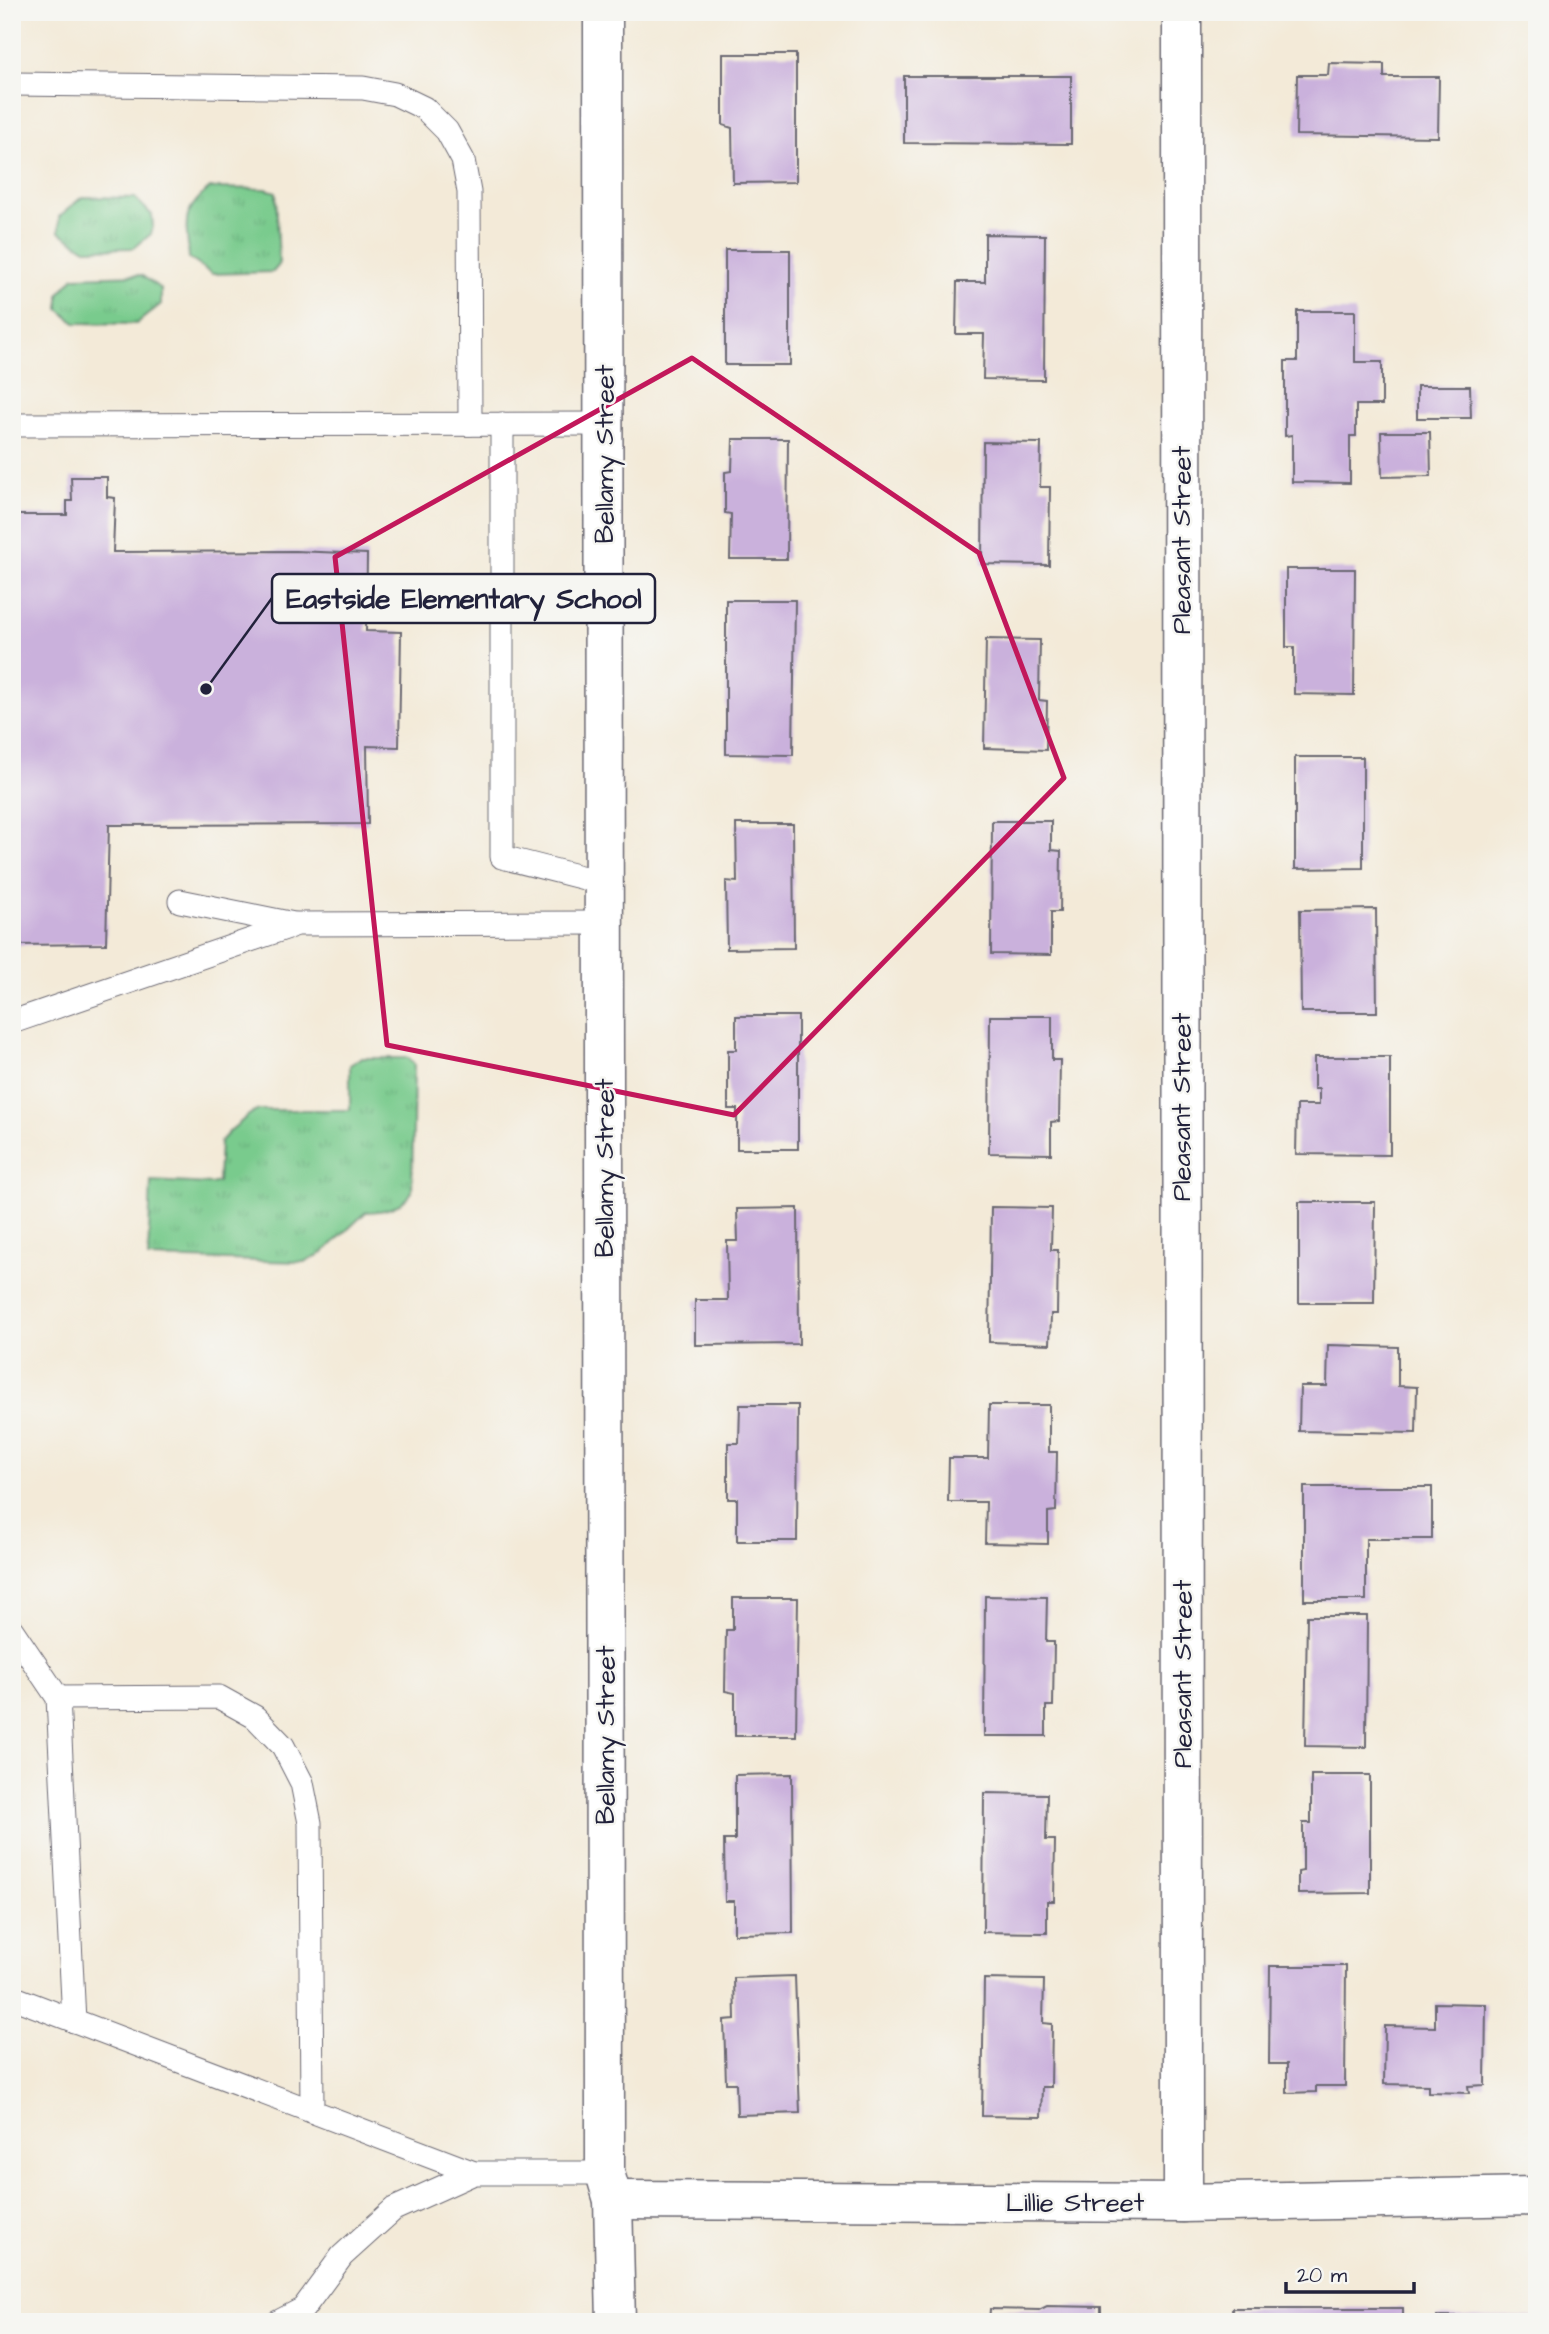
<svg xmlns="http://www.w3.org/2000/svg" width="1549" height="2334" font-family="'Architects Daughter',sans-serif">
  <defs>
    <pattern id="grass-tufts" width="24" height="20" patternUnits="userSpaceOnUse" patternTransform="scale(1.75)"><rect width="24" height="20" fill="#79cb8d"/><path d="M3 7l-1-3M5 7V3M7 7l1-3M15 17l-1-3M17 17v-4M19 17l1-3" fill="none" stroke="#68ae7b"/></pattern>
  </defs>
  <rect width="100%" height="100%" fill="#f6f6f2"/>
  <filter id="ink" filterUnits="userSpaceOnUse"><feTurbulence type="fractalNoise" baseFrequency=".0143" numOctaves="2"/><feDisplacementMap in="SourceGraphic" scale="14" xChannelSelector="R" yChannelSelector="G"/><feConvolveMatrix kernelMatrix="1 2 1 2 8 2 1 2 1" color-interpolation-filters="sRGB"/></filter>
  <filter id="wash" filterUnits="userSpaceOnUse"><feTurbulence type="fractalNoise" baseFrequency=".00686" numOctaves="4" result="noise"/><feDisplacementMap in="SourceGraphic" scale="28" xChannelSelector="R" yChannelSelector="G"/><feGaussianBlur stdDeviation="1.57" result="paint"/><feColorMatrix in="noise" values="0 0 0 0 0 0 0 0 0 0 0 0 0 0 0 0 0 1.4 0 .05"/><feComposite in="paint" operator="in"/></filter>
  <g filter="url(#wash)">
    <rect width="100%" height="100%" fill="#f3ead8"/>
    <g fill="url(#grass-tufts)" stroke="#4e7664" stroke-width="2">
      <path d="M210,188L266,189L276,192L279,265L273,272L212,274L189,258C187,223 179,213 210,188Z"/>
      <polygon points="82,197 135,198 152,215 153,227 151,234 134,248 86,249 59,232 59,217"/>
      <polygon points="141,275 161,289 161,304 136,324 75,323 59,309 59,294 74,277"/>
      <path d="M361,1058H409L414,1064L412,1192C401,1208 384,1212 366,1212L323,1253L304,1262L148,1258L151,1181L211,1184L218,1182L220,1142L231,1130L250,1114L259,1110H350V1065Z"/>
    </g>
    <g id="blocks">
      <g fill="#cab1dc">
        <polygon points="723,54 796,54 796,182 733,183 732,128 723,125"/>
        <polygon points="1329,63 1384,64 1384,77 1439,77 1438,137 1296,135 1297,75 1328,75"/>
        <polygon points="904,76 1071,76 1071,144 904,143"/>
        <polygon points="985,234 1045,235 1044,380 983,379 984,334 956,334 957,282 985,282"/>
        <rect x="725" y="250" width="65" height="115"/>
        <polygon points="1297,311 1355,311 1355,362 1382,362 1382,405 1356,405 1356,436 1350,436 1350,483 1292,482 1292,435 1285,436 1285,361 1297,361"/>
        <polygon points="1417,386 1470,386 1471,418 1417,418"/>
        <polygon points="1381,432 1430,432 1431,476 1382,477"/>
        <polygon points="733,439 788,439 787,559 730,559 731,514 725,513 725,472 732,471"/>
        <polygon points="983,442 1041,443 1040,487 1050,487 1049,565 982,564"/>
        <polygon points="71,477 107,477 107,497 115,498 113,552 295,551 367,554 366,631 401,632 399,747 367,746 368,824 109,825 106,944 12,945 12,515 67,515 67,501 72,501"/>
        <polygon points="1286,569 1355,569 1354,695 1294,694 1294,647 1286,647"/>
        <polygon points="726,600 795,600 793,755 726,754"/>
        <polygon points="986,639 1040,640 1039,700 1047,701 1046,750 984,748"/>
        <polygon points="1295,757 1363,757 1363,868 1295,869"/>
        <polygon points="992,821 1051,821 1051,850 1061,851 1060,912 1051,912 1051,955 991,954"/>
        <polygon points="736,824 793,824 794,948 727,949 726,881 737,882"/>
        <polygon points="1376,909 1377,1012 1301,1012 1300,910"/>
        <polygon points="736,1016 798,1016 798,1149 737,1149 737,1109 728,1109 728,1050 736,1050"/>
        <polygon points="990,1016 1052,1016 1052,1060 1060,1060 1059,1121 1051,1122 1051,1154 989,1153"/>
        <polygon points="1314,1057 1390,1057 1390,1155 1296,1154 1297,1105 1319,1105 1319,1089 1314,1089"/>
        <polygon points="1299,1202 1375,1202 1374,1303 1299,1303"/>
        <polygon points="991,1207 1052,1208 1051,1250 1058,1250 1057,1314 1051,1314 1050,1344 989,1342"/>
        <polygon points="798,1208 799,1344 695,1345 695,1300 728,1300 727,1241 738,1241 737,1209"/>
        <polygon points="1328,1345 1398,1347 1398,1386 1417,1387 1416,1433 1299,1431 1300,1386 1327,1386"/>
        <polygon points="740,1405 798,1405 797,1541 737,1541 737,1499 728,1499 728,1443 739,1443"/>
        <polygon points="989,1405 1049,1405 1049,1452 1057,1452 1056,1511 1048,1512 1048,1544 985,1543 986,1502 948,1502 949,1458 988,1458"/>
        <polygon points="1304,1487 1432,1487 1432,1539 1366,1539 1366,1600 1304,1600"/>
        <polygon points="985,1596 1047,1597 1046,1642 1054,1642 1053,1706 1046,1706 1046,1736 984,1736"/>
        <polygon points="733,1598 798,1598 796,1736 735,1736 735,1693 725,1691 726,1630 733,1630"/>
        <polygon points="1307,1616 1367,1616 1366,1747 1305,1746"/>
        <polygon points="792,1774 793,1933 734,1934 734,1901 725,1901 724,1840 735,1840 735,1775"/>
        <polygon points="1311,1775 1370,1775 1370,1893 1298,1894 1298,1872 1303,1871 1303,1823 1311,1823"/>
        <polygon points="984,1793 1047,1794 1046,1840 1055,1840 1054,1901 1047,1901 1047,1933 983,1932"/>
        <polygon points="1270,1966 1346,1966 1345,2086 1316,2086 1316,2092 1287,2093 1287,2064 1269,2064"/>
        <polygon points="795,1976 800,2113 737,2115 736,2083 726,2083 724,2020 735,2019 734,1978"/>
        <polygon points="984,1979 1044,1980 1043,2023 1052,2024 1051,2087 1042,2087 1041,2117 982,2116"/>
        <polygon points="1435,2003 1486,2004 1485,2085 1468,2086 1469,2093 1428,2092 1428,2085 1384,2084 1385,2026 1435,2027"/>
        <polygon points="1534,2025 1537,2025 1537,2084 1533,2084"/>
        <polygon points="1047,2306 1101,2307 1101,2322 989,2322 990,2309 1039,2310"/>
        <polygon points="1232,2308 1403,2308 1403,2322 1233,2322"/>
        <polygon points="1437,2316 1537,2317 1537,2322 1437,2322"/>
      </g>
    </g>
  </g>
  <g filter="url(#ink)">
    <use href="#blocks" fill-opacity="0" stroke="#6b6872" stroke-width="2"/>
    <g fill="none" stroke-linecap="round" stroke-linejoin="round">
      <g stroke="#6b6872" stroke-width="25">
        <g id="service">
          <polyline points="12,84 363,88 395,94 424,108 447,131 463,160 469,192 470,424"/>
          <polyline points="502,424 502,857 604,883"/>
          <polyline points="12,425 604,424"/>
          <polyline points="180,901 294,924"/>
          <polyline points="12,1022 297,924 604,923"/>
          <polyline points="12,1630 58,1698 74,2021"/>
          <polyline points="58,1698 219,1697 255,1717 283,1746 302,1783 310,1823 312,2111"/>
          <polyline points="12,1997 474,2173 605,2173"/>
          <polyline points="278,2322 303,2309 342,2256 394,2209 474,2173"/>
        </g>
      </g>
      <g stroke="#6b6872" stroke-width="41">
        <g id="minor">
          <polyline points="603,12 605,2173 613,2200 616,2322"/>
          <polyline points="1182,12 1183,2203"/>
          <polyline points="613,2200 1183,2203 1537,2196"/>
        </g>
      </g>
      <use href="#service" stroke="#fff" stroke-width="23"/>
      <use href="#minor" stroke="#fff" stroke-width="38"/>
    </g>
  </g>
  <path fill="none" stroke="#c2185b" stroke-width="5" stroke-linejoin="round" d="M692,358L979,553L1064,778L734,1115L387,1045L335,557Z"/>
  <g text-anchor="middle" stroke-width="5" stroke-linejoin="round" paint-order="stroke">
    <g font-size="26" fill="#22223b" stroke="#f6f6f2">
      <text transform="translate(604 454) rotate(-90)" y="9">Bellamy Street</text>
      <text transform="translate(1181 540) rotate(-90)" y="9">Pleasant Street</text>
      <text transform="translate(1181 1107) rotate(-90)" y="9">Pleasant Street</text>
      <text transform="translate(604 1168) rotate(-90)" y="9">Bellamy Street</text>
      <text transform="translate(1182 1674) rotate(-90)" y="9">Pleasant Street</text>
      <text transform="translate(605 1735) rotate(-90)" y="9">Bellamy Street</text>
      <text x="1075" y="2211">Lillie Street</text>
    </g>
  </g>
  <path fill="none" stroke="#22223b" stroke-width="2.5" d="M206 689L272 598"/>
  <circle fill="#22223b" stroke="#f6f6f2" stroke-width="2.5" cx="206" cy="689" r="7"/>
  <rect fill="#f6f6f2" stroke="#22223b" stroke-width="2.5" x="272" y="574" width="383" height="49" rx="7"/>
  <g font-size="28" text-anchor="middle" font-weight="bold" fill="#22223b">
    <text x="464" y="608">Eastside Elementary School</text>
  </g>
  <rect width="1549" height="2334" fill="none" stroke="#f6f6f2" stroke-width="42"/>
  <path d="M1286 2282v10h128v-10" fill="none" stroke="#22223b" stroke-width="3.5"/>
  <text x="1297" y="2282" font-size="21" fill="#22223b" stroke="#f6f6f2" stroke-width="5" paint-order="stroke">20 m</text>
</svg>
